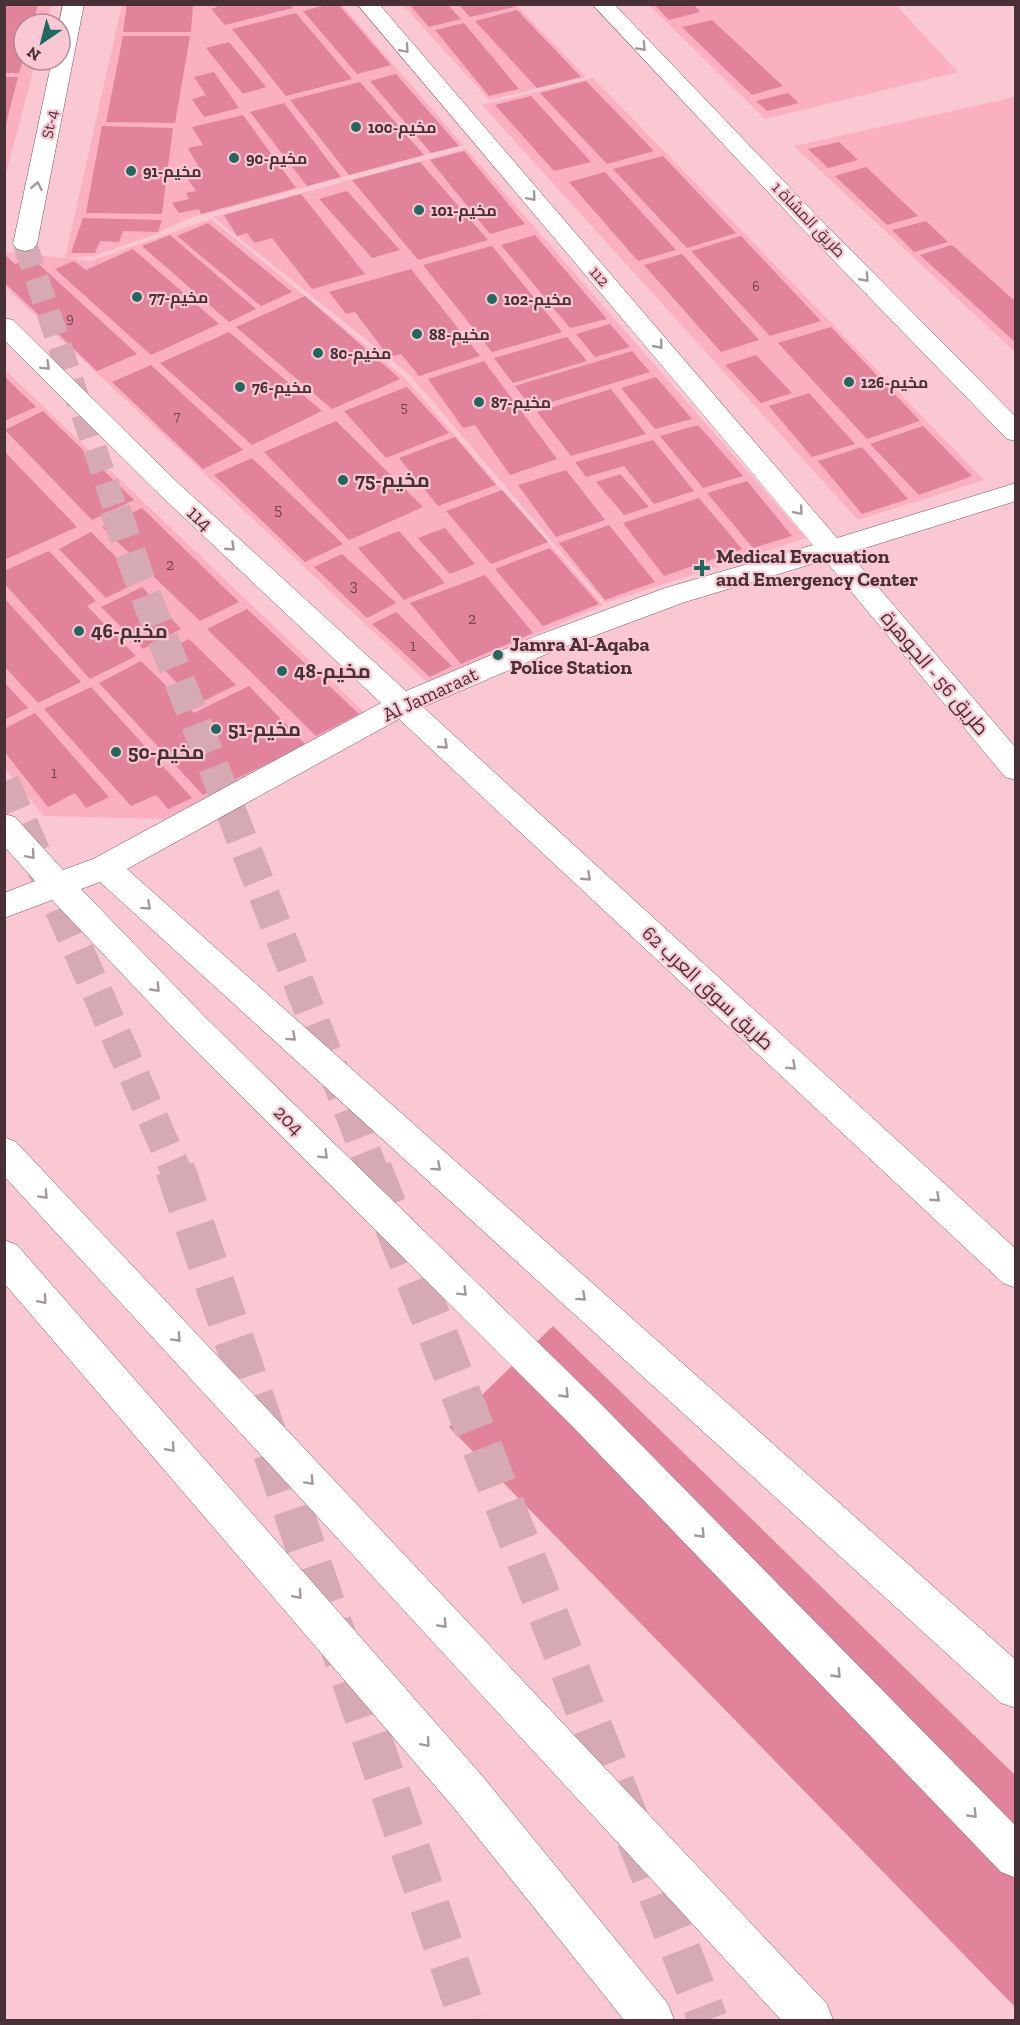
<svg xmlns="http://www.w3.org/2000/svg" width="1020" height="2025" font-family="'Zilla Slab',Cairo,serif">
  <rect width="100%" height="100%" fill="#f9c8d3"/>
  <g fill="#fab0c1">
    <polygon points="5,5 51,5 46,24 24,24 24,60 36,60 5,178"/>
    <polygon points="122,5 342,5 463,145 186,219 154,235 93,256 67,258 91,261 211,219 405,378 603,605 427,682 5,287 4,252 65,258"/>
    <polygon points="403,5 516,5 586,77 489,100"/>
    <polygon points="649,5 896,5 958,72 765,119"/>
    <polygon points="593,78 984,480 858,520 482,105"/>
    <polygon points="1015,97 1015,352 794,146"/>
    <polygon points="466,149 806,538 605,603 409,374 213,217"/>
    <polygon points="4,369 367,715 165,819 44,816 5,769"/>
  </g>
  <g fill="#e0839b">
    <polygon points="4,4 38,4 33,24 24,24 24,56 19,73 4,73"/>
    <polygon points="127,4 193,4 191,32 123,32"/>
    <polygon points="215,4 290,4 293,8 225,25 211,9 217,7"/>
    <polygon points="330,4 338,4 391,65 357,74 303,11"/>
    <polygon points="409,4 447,4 461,19 429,27"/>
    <polygon points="458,4 512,4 514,7 470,17"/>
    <polygon points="654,4 693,4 700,12 669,20"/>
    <polygon points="517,10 581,77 537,88 475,21"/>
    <polygon points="296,13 352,79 286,96 232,29"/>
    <polygon points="712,20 783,86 752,95 682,27"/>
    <polygon points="464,23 519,89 489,96 435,30"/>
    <polygon points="123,36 190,36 175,123 106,122"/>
    <polygon points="229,42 266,87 243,94 206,48"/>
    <polygon points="214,72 239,108 204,117 192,99 206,95 194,77"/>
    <polygon points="396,74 459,146 431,153 370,81"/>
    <polygon points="4,77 18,77 5,128 4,128"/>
    <polygon points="586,81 654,151 607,164 540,93"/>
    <polygon points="360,82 424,155 349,175 290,100"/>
    <polygon points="788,93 799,103 767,111 756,101"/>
    <polygon points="531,96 591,162 554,171 495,105"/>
    <polygon points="284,103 341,177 307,186 250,112"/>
    <polygon points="243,115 296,188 201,214 199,209 179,213 172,203 189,199 186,193 196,191 183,172 199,168 188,148 203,145 192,127"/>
    <polygon points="102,126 173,128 162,214 86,213"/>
    <polygon points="839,142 858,160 828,168 808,149"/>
    <polygon points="464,151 525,224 490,234 430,160"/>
    <polygon points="663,156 736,233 687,248 613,169"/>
    <polygon points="420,162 488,240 418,260 352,180"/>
    <polygon points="866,167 918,216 887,225 835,176"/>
    <polygon points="605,172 676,250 638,261 569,182"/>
    <polygon points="347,191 400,250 372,258 319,199"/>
    <polygon points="301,194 365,274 312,289 272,238 254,243 247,233 237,236 224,215"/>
    <polygon points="83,218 162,220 158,232 123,231 119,242 100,241 95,253 71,253"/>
    <polygon points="926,221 948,242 914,252 892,230"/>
    <polygon points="208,223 292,292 261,306 177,236"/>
    <polygon points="170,235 256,309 229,322 142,246"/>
    <polygon points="535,235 607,319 570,328 501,245"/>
    <polygon points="741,236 821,321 770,336 691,251"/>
    <polygon points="952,245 1016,302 1016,343 920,255"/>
    <polygon points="492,246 562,332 492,352 423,265"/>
    <polygon points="133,249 219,324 151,355 55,269 74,261 86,270"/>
    <polygon points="4,254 15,264 31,257 137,354 97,371 4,282"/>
    <polygon points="682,254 759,340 721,352 644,265"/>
    <polygon points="411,269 480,356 419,376 401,354 389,357 355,312 346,314 329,292"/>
    <polygon points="305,296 400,379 332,409 236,327"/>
    <polygon points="610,324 630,347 595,357 576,334"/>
    <polygon points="831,327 920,421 867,439 778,343"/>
    <polygon points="229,332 322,411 252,445 160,363"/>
    <polygon points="567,337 587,361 513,383 494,358"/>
    <polygon points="632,351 650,372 532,408 515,386"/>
    <polygon points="756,355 792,393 761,403 725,365"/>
    <polygon points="484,361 557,459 510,475 475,425 463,428 428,379"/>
    <polygon points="151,365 243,450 203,469 112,382"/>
    <polygon points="4,376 36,407 4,421"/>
    <polygon points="656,377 692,419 655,429 621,388"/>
    <polygon points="407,387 449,433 386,458 344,411"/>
    <polygon points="611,389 646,434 571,456 537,412"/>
    <polygon points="809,393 855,444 812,457 769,406"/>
    <polygon points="43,411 134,500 92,520 5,430"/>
    <polygon points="336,421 423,507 349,540 264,452"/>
    <polygon points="698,425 743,476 703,488 660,436"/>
    <polygon points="923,426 972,476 919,495 870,444"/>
    <polygon points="455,437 496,485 438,506 399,458"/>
    <polygon points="653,440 694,491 654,504 624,466 586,477 575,462"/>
    <polygon points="862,447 908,499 862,514 818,461"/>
    <polygon points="4,451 77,527 4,560"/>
    <polygon points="252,458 343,544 305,562 214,475"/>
    <polygon points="566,470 605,520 556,537 518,485"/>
    <polygon points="620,474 649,507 624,515 596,482"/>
    <polygon points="747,481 792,536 753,548 707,493"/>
    <polygon points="502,490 548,542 491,564 446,511"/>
    <polygon points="699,498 742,549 664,576 623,523"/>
    <polygon points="142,508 239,602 200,621 102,527"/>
    <polygon points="609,525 655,582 605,600 559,543"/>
    <polygon points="445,528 475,564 450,574 418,538"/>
    <polygon points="399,531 445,583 404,600 358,548"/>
    <polygon points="91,532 140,581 106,598 59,549"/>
    <polygon points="550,548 599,604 543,626 495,569"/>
    <polygon points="49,551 96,601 87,606 136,656 90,679 4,583 4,571"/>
    <polygon points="342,554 396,603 367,618 314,567"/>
    <polygon points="485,575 533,633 461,664 410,603"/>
    <polygon points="142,587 181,629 143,649 101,607"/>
    <polygon points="4,598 81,682 38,703 4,666"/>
    <polygon points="247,609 359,714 316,736 207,629"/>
    <polygon points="396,612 452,666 430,677 372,624"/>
    <polygon points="189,639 236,685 197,704 153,658"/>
    <polygon points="141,661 194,713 249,686 306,745 203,795 99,683"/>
    <polygon points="4,682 28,708 4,720"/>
    <polygon points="91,687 192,798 168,809 156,795 131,806 44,709"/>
    <polygon points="35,713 109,797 86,808 75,793 48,807 4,751 4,729"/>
    <polygon points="553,1326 1016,1776 1016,2008 449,1427"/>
  </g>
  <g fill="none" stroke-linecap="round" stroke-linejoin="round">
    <polyline stroke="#d6aab4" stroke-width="24" stroke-dasharray="24 12" stroke-linecap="butt" points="25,244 116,511"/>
    <g stroke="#d6aab4" stroke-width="31" stroke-dasharray="31 15" stroke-linecap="butt">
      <polyline points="115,509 140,581 373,1171"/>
      <polyline points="4,782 176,1171"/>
    </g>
    <g stroke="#d6aab4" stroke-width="40" stroke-dasharray="40 20" stroke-linecap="butt">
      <polyline points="175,1169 469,2020"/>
      <polyline points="372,1169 708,2020"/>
    </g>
    <g stroke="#814e5b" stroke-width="1">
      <g id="street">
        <polygon points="63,4 84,4 37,244 33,249 25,251 17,249 13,244 52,60 60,60 59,24"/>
        <polygon points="357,4 379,4 837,538 1016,483 1016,501 849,553 1016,748 1016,780 1005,777 825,560 685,602 556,650 423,707 1016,1249 1016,1288 1003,1283 399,719 127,869 1016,1660 1016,1708 1001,1703 100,882 81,889 206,1018 599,1402 1016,1826 1016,1878 1001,1872 573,1427 182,1037 52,900 4,918 4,893 35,881 4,846 4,814 15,817 63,870 93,859 381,703 160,495 4,340 4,318 13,320 178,483 406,691 536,636 665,588 813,545"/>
        <polygon points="592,4 614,4 816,215 1016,417 1016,441 1007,439 799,225"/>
        <polygon points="4,1137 16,1142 827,2004 833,2020 781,2020 4,1176"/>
        <polygon points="4,1240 17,1245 484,1778 668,2004 674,2020 624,2020 454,1808 4,1283"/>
      </g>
    </g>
    <use href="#street" fill="#fff" fill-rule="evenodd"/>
  </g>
  <defs><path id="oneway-chevron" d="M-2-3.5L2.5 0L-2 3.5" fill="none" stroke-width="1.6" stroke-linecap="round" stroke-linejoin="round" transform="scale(1.5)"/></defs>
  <g stroke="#a4989a">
    <use href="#oneway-chevron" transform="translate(642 47) rotate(47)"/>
    <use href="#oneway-chevron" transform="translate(405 49) rotate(49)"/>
    <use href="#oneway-chevron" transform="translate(37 186) rotate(-79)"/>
    <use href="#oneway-chevron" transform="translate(532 197) rotate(49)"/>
    <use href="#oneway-chevron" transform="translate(865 278) rotate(48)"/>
    <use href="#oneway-chevron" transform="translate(659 345) rotate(51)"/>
    <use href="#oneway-chevron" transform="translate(46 366) rotate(44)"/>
    <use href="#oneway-chevron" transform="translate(799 511) rotate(50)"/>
    <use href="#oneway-chevron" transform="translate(231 547) rotate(43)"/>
    <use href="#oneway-chevron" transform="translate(444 745) rotate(43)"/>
    <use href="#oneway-chevron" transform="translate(31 855) rotate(49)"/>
    <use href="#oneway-chevron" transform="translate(587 877) rotate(43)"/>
    <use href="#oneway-chevron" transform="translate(147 906) rotate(42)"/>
    <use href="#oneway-chevron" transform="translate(156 988) rotate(46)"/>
    <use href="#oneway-chevron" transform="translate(292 1037) rotate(42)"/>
    <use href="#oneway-chevron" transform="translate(792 1066) rotate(43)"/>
    <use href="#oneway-chevron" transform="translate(324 1155) rotate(45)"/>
    <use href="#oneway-chevron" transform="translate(437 1167) rotate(42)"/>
    <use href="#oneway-chevron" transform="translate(44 1195) rotate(47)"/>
    <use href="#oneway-chevron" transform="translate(936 1198) rotate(43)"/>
    <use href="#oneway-chevron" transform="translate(463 1292) rotate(45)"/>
    <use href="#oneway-chevron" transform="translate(582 1297) rotate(42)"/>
    <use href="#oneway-chevron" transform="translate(43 1300) rotate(49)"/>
    <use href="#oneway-chevron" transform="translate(177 1338) rotate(47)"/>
    <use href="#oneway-chevron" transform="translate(565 1394) rotate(46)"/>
    <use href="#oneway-chevron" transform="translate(171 1448) rotate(49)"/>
    <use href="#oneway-chevron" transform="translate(310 1481) rotate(47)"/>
    <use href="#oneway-chevron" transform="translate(701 1534) rotate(46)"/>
    <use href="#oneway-chevron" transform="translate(298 1595) rotate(49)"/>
    <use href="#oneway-chevron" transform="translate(443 1624) rotate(47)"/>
    <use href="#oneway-chevron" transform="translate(837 1674) rotate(46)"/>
    <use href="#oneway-chevron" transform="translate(426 1743) rotate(49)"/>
    <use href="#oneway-chevron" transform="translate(973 1814) rotate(46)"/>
  </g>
  <g fill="#206960" stroke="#f9c8d3" stroke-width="2">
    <circle cx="356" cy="127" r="6"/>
    <circle cx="234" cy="158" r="6"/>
    <circle cx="131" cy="171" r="6"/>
    <circle cx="419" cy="210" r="6"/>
    <circle cx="137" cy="297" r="6"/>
    <circle cx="492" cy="299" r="6"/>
    <circle cx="417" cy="334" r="6"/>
    <circle cx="318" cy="353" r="6"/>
    <circle cx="849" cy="382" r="6"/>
    <circle cx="240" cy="387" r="6"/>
    <circle cx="479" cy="402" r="6"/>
    <circle cx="343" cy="480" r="6"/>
    <path d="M699 559h6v6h6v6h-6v6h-6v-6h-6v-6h6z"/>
    <circle cx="79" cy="631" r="6"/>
    <circle cx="498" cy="655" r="6"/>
    <circle cx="282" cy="671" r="6"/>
    <circle cx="216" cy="729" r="6"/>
    <circle cx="116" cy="752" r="6"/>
  </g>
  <g text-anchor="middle" stroke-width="4.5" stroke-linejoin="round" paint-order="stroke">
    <g font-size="14" fill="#6e454f">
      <text x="756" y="291">6</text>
      <text x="70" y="323">9</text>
      <text x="404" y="412">5</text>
      <text x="177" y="421">7</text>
    </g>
    <g font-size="16" fill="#483036" stroke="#f9c8d3">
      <text transform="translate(49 124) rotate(-79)" y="6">St-4</text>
      <text transform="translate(809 219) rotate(46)" y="6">طريق المشاة 1</text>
      <text transform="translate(600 276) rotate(49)" y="6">112</text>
    </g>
    <g font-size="16" font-weight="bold" fill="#483036" stroke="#f9c8d3" text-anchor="start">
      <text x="368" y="133">مخيم-100</text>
      <text x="246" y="164">مخيم-90</text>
      <text x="143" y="177">مخيم-91</text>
      <text x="431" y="216">مخيم-101</text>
      <text x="149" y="303">مخيم-77</text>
      <text x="504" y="305">مخيم-102</text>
      <text x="429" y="340">مخيم-88</text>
      <text x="330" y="359">مخيم-80</text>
      <text x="861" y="388">مخيم-126</text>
      <text x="252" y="393">مخيم-76</text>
      <text x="491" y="408">مخيم-87</text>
    </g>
    <g font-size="16" fill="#6e454f">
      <text x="278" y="515">5</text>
      <text x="170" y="570">2</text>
      <text x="354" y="591">3</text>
      <text x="472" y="624">2</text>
      <text x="413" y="651">1</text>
      <text x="54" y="778">1</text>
    </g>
    <g font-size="20" font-weight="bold" fill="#483036" stroke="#f9c8d3" text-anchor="start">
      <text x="355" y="487">مخيم-75</text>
      <text x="716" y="563">Medical Evacuation<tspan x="716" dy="23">and Emergency Center</tspan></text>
      <text x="91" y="638">مخيم-46</text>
      <text x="510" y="651">Jamra Al-Aqaba<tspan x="510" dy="23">Police Station</tspan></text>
      <text x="294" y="678">مخيم-48</text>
      <text x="228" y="736">مخيم-51</text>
      <text x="128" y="759">مخيم-50</text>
    </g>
    <g font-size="20" fill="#483036" stroke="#f9c8d3">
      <text transform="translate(200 518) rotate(43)" y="7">114</text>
      <text transform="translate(935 673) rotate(50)" y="7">طريق 56 - الجوهرة</text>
      <text transform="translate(430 694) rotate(-25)" y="7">Al Jamaraat</text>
      <text transform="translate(708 988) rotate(43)" y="7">طريق سوق العرب 62</text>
      <text transform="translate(289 1120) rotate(45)" y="7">204</text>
    </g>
  </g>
  <rect width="1020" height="2025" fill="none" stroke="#483036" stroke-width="12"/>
  <g transform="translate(42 42) rotate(215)"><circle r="28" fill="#f9c8d3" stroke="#b28b94" stroke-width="1.5"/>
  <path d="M0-4.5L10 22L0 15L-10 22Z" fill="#206960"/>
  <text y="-9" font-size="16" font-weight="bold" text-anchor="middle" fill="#483036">N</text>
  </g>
</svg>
